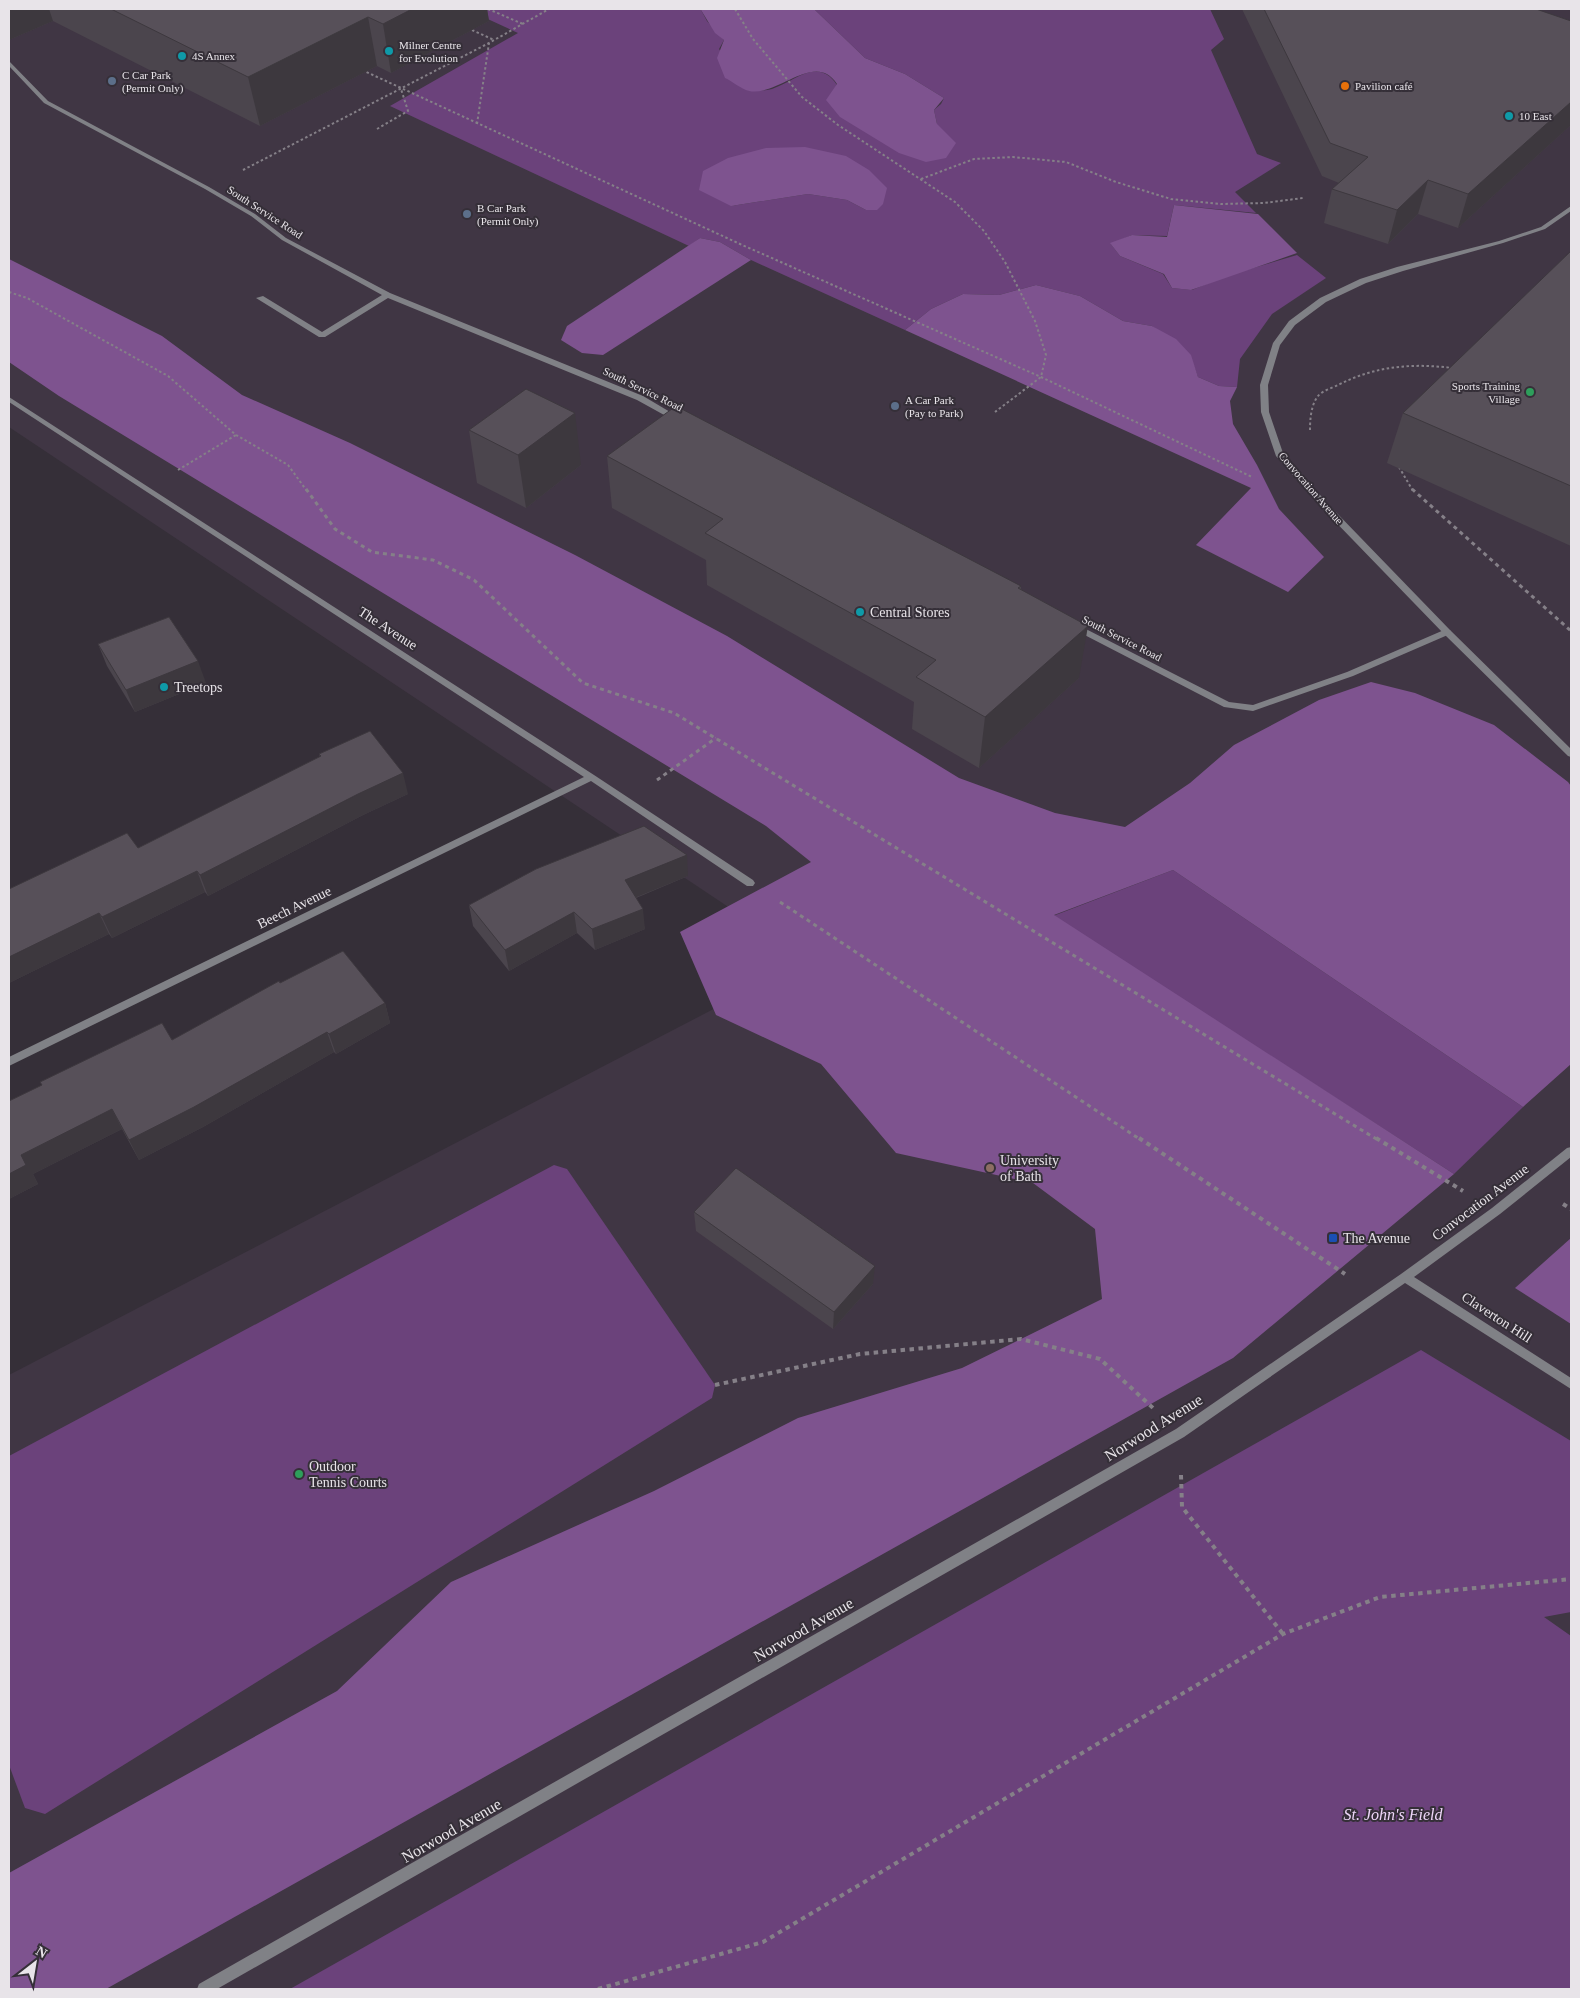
<svg xmlns="http://www.w3.org/2000/svg" width="1580" height="1998" font-family="Georgia,serif">
  <rect width="100%" height="100%" fill="#352f38"/>
  <polygon fill="#403644" points="9,9 1571,9 1571,1989 9,1989 9,1375 808,960 9,427"/>
  <g fill="#6b427b" fill-rule="evenodd">
    <path d="M466,9L701,10L707,21L724,40L719,49L749,91C756,90 765,91 772,89C794,82 818,56 837,85L937,124L934,110L941,104L944,98L905,74L865,58L814,9H1210L1224,39L1211,50L1257,154L1281,163L1235,192L1256,213L1174,205L1167,236L1132,235L1111,244L1120,256L1163,274L1172,288L1192,290L1226,276L1297,255L1326,278L1272,314L1240,359L1237,387L1219,386L1198,377L1190,355L1152,326L1123,321L1080,296L1036,285L999,295L963,294L931,309L905,330L751,260L720,242L700,238L689,246L390,106L518,33ZM869,170L866,210L847,200L808,194L731,206Z"/>
    <polygon points="1173,870 1523,1107 1454,1174 1053,916"/>
    <polygon points="554,1165 567,1169 715,1385 712,1398 45,1814 25,1808 9,1765 9,1456"/>
    <polygon points="1421,1350 1571,1441 1571,1612 1544,1617 1571,1636 1571,1989 290,1989"/>
  </g>
  <g fill="#7e538f">
    <path d="M697,9H814L865,58L905,74L944,98L934,110L937,124L956,143L946,158L926,162L899,153L840,117L826,100L837,84C815,50 778,97 749,91C741,89 732,81 725,78L717,58L724,40L715,33L701,10Z"/>
    <polygon points="805,147 846,156 869,170 887,188 883,204 877,210 866,210 847,200 808,194 731,206 699,190 703,171 728,158 766,148"/>
    <polygon points="1174,205 1258,214 1297,253 1191,290 1172,288 1164,274 1120,256 1110,243 1132,235 1167,237"/>
    <polygon points="700,238 720,242 751,260 603,355 582,353 561,340 567,326"/>
    <polygon points="9,259 162,336 242,395 350,443 575,555 727,636 959,778 1055,813 1125,827 1190,783 1234,745 1319,700 1371,682 1415,693 1494,725 1568,782 1571,786 1571,1064 1523,1107 1173,870 1054,915 1454,1174 1233,1358 106,1989 9,1989 9,1873 337,1691 451,1582 654,1491 798,1418 962,1368 1102,1299 1095,1229 1033,1183 896,1153 821,1064 716,1015 680,932 811,862 766,826 59,396 9,362"/>
    <polygon points="1036,285 1080,296 1123,321 1152,326 1176,339 1191,355 1198,377 1219,386 1237,387 1230,401 1233,424 1257,465 1279,509 1324,557 1288,592 1196,545 1251,488 905,330 931,309 963,294 999,295"/>
    <polygon points="1571,1238 1571,1324 1515,1288"/>
  </g>
  <g fill="none" stroke-linecap="round" stroke-linejoin="round">
    <g stroke="#858088" stroke-width="2" stroke-dasharray="2.5 2.5" stroke-linecap="butt">
      <polyline points="488,9 523,24"/>
      <polyline points="735,9 753,39 802,97 838,125 955,202 984,231 1005,262 1035,321 1046,355 1041,377 995,412"/>
      <polyline points="472,30 494,40"/>
      <polyline points="362,70 740,244 1041,377 1252,477"/>
      <polyline points="477,124 489,43"/>
      <polyline points="377,129 408,111 401,89"/>
      <polyline points="243,170 489,43 549,9"/>
      <polyline points="921,179 974,159 1013,157 1066,162 1116,182 1171,199 1221,204 1264,203 1303,198"/>
      <polyline points="9,292 27,298 168,376 236,435 288,465 307,491"/>
      <path d="M1310,430C1310,419 1311,405 1318,396C1322,391 1332,388 1338,385C1375,366 1412,363 1452,368"/>
      <polyline points="1399,467 1413,491"/>
      <polyline points="178,470 236,435"/>
    </g>
    <g stroke="#858088" stroke-width="3" stroke-dasharray="4 4" stroke-linecap="butt">
      <polyline points="306,489 335,529 372,552 433,560 474,580 583,683 674,713 1378,1140"/>
      <polyline points="1412,489 1571,631"/>
      <polyline points="657,780 716,738"/>
      <polyline points="780,902 1141,1140"/>
    </g>
    <g stroke="#858088" stroke-width="4" stroke-dasharray="4.5 4.5" stroke-linecap="butt">
      <polyline points="1139,1138 1345,1274"/>
      <polyline points="1376,1138 1463,1191"/>
      <polyline points="1563,1204 1571,1209"/>
      <polyline points="715,1385 860,1354 1021,1339 1100,1359 1153,1408"/>
      <polyline points="1181,1475 1182,1507 1283,1634"/>
      <polyline points="598,1989 763,1942 1283,1634 1380,1597 1571,1579"/>
    </g>
    <g fill="#808186" fill-rule="evenodd">
      <polygon points="9,61 48,101 209,187 255,214 286,238 390,293 643,396 682,419 678,421 675,421 637,400 388,298 325,337 319,337 256,298 263,296 322,332 382,295 282,240 251,216 205,189 44,103 9,66"/>
      <polygon points="1076,624 1229,702 1253,705 1347,672 1444,630 1450,630 1451,632 1450,634 1353,676 1253,711 1224,707 1073,629 1073,625"/>
    </g>
    <g fill="#808186" fill-rule="evenodd">
      <polygon points="1571,206 1571,211 1545,229 1503,243 1403,271 1366,283 1326,302 1295,325 1280,345 1268,385 1269,412 1283,453 1329,505 1450,630 1571,749 1571,757 1568,756 1444,634 1323,509 1276,456 1261,412 1260,385 1273,343 1289,321 1320,298 1360,279 1397,267 1499,241 1541,227"/>
      <polygon points="9,397 594,775 753,880 755,883 753,886 747,886 591,781 9,1066 9,1057 584,777 9,402"/>
      <polygon points="1571,1147 1571,1157 1500,1214 1414,1277 1571,1378 1571,1389 1405,1283 1184,1437 217,1989 197,1989 199,1984 1176,1429 1401,1274 1492,1208 1567,1148"/>
    </g>
  </g>
  <g fill="#4b454d">
    <polygon points="9,9 487,9 489,21 391,73 377,66 260,126 53,21 9,40"/>
    <polygon points="1242,9 1536,9 1571,21 1571,125 1458,228 1418,214 1388,244 1324,223 1332,189 1339,183 1322,176"/>
    <polygon points="1571,251 1571,546 1387,463 1403,413"/>
    <polygon points="469,430 581,465 526,508 477,483"/>
    <polygon points="607,456 1021,586 1021,589 1079,678 979,768 912,729 914,702 707,585 706,560 612,508"/>
    <polygon points="98,644 206,683 135,712 107,666"/>
    <polygon points="319,754 408,794 363,815 208,896 205,892 112,938 109,934 9,983 138,848 320,757"/>
    <polygon points="688,876 636,898 645,929 595,950 577,933 509,971 473,926 469,905"/>
    <polygon points="280,983 385,1003 390,1023 336,1054 334,1052 203,1127 139,1160 122,1129 33,1174 38,1184 9,1199 9,1101 172,1040"/>
    <polygon points="694,1212 873,1284 833,1329 696,1231"/>
  </g>
  <g fill="#3d383e">
    <polygon points="9,9 49,9 53,21 9,40"/>
    <polygon points="412,9 487,9 489,21 391,73 383,24"/>
    <polygon points="368,17 377,66 260,126 248,77"/>
    <polygon points="1571,102 1571,125 1458,228 1468,194"/>
    <polygon points="1428,180 1418,214 1388,244 1397,210"/>
    <polygon points="575,413 581,465 526,508 518,455"/>
    <polygon points="1088,626 1079,678 979,768 985,717"/>
    <polygon points="198,661 206,683 135,712 126,690"/>
    <polygon points="403,773 408,794 363,815 208,896 200,875 358,794"/>
    <polygon points="687,855 688,876 627,901 625,880"/>
    <polygon points="197,871 205,892 112,938 102,917"/>
    <polygon points="643,909 645,929 595,950 592,929"/>
    <polygon points="574,912 577,933 509,971 505,950"/>
    <polygon points="99,913 109,934 9,983 9,957"/>
    <polygon points="385,1003 390,1023 336,1054 329,1034"/>
    <polygon points="327,1032 334,1052 203,1127 139,1160 129,1140"/>
    <polygon points="112,1109 122,1129 33,1174 38,1184 9,1199 9,1174 21,1155"/>
    <polygon points="875,1266 873,1284 833,1329 834,1312"/>
  </g>
  <g fill="#575059" stroke="#3d383e">
    <polygon points="111,9 412,9 383,24 368,17 248,77"/>
    <polygon points="1264,9 1536,9 1571,21 1571,102 1468,194 1428,180 1397,210 1332,189 1368,157 1330,143"/>
    <polygon points="1571,251 1571,486 1403,413"/>
    <polygon points="526,389 575,413 518,455 469,430"/>
    <polygon points="676,406 1021,586 1018,588 1088,626 985,717 916,677 936,660 705,533 723,519 607,456"/>
    <polygon points="169,617 198,661 126,690 98,644"/>
    <polygon points="370,731 403,773 358,794 200,875 197,871 102,917 99,913 9,957 9,889 127,833 138,848 321,756 319,754"/>
    <polygon points="644,826 687,855 625,880 643,909 592,929 574,912 505,950 469,905 536,869"/>
    <polygon points="343,951 385,1003 329,1034 327,1032 194,1107 129,1140 112,1109 21,1155 26,1165 9,1174 9,1101 42,1085 40,1082 162,1023 172,1040 279,981 280,983"/>
    <polygon points="736,1168 875,1266 834,1312 694,1212"/>
  </g>
  <g fill="#0f9aa8" stroke="#352f38" stroke-width="2">
    <circle cx="389" cy="51" r="5"/>
    <circle cx="182" cy="56" r="5"/>
    <circle cx="1509" cy="116" r="5"/>
    <circle cx="860" cy="612" r="5"/>
    <circle cx="164" cy="687" r="5"/>
  </g>
  <g fill="#5c6f8a" stroke="#352f38" stroke-width="2">
    <circle cx="112" cy="81" r="5"/>
    <circle cx="467" cy="214" r="5"/>
    <circle cx="895" cy="406" r="5"/>
  </g>
  <circle fill="#e8710a" stroke="#352f38" stroke-width="2" cx="1345" cy="86" r="5"/>
  <g fill="#2e9e5b" stroke="#352f38" stroke-width="2">
    <circle cx="1530" cy="392" r="5"/>
    <circle cx="299" cy="1474" r="5"/>
  </g>
  <circle fill="#8d6e63" stroke="#352f38" stroke-width="2" cx="990" cy="1168" r="5"/>
  <rect fill="#1a4fb4" stroke="#352f38" stroke-width="2" x="1328" y="1233" width="10" height="10" rx="2.5"/>
  <g text-anchor="middle" stroke-width="4" stroke-linejoin="round" paint-order="stroke">
    <g font-size="11" fill="#e8e4e9" stroke="#352f38" text-anchor="start">
      <text x="399" y="49">Milner Centre<tspan x="399" dy="13">for Evolution</tspan></text>
      <text x="192" y="60">4S Annex</text>
      <text x="122" y="79">C Car Park<tspan x="122" dy="13">(Permit Only)</tspan></text>
      <text x="1355" y="90">Pavilion café</text>
      <text x="1519" y="120">10 East</text>
      <text x="477" y="212">B Car Park<tspan x="477" dy="13">(Permit Only)</tspan></text>
      <text x="1520" y="390" text-anchor="end">Sports Training<tspan x="1520" dy="13">Village</tspan></text>
      <text x="905" y="404">A Car Park<tspan x="905" dy="13">(Pay to Park)</tspan></text>
    </g>
    <g font-size="11" fill="#e8e4e9" stroke="#352f38">
      <text transform="translate(265 212) rotate(33)" y="4">South Service Road</text>
      <text transform="translate(643 389) rotate(26)" y="4">South Service Road</text>
      <text transform="translate(1311 488) rotate(49)" y="4">Convocation Avenue</text>
      <text transform="translate(1122 638) rotate(27)" y="4">South Service Road</text>
    </g>
    <g font-size="14" fill="#e8e4e9" stroke="#352f38" text-anchor="start">
      <text x="870" y="617">Central Stores</text>
      <text x="174" y="692">Treetops</text>
      <text x="1000" y="1165">University<tspan x="1000" dy="16">of Bath</tspan></text>
      <text x="1343" y="1243">The Avenue</text>
      <text x="309" y="1471">Outdoor<tspan x="309" dy="16">Tennis Courts</tspan></text>
    </g>
    <g font-size="14" fill="#e8e4e9" stroke="#352f38">
      <text transform="translate(388 628) rotate(33)" y="5">The Avenue</text>
      <text transform="translate(294 907) rotate(-26)" y="5">Beech Avenue</text>
      <text transform="translate(1480 1202) rotate(-37)" y="5">Convocation Avenue</text>
      <text transform="translate(1497 1317) rotate(33)" y="5">Claverton Hill</text>
    </g>
    <g font-size="16" fill="#e8e4e9" stroke="#352f38">
      <text transform="translate(1153 1427) rotate(-32)" y="6">Norwood Avenue</text>
      <text transform="translate(803 1629) rotate(-30)" y="6">Norwood Avenue</text>
      <text transform="translate(451 1830) rotate(-30)" y="6">Norwood Avenue</text>
    </g>
    <g font-size="16" font-style="italic" fill="#eed6f9" stroke="#352f38">
      <text x="1393" y="1820">St. John's Field</text>
    </g>
  </g>
  <rect width="1580" height="1998" fill="none" stroke="#e8e4e9" stroke-width="20"/>
  <g transform="translate(35 1963) rotate(31)" stroke="#352f38" stroke-width="4" paint-order="stroke">
  <path d="M0-4L9 19L0 12L-9 19Z" fill="#e8e4e9"/>
  <text y="-8" font-size="14" font-weight="bold" text-anchor="middle" fill="#e8e4e9">N</text>
  </g>
</svg>
